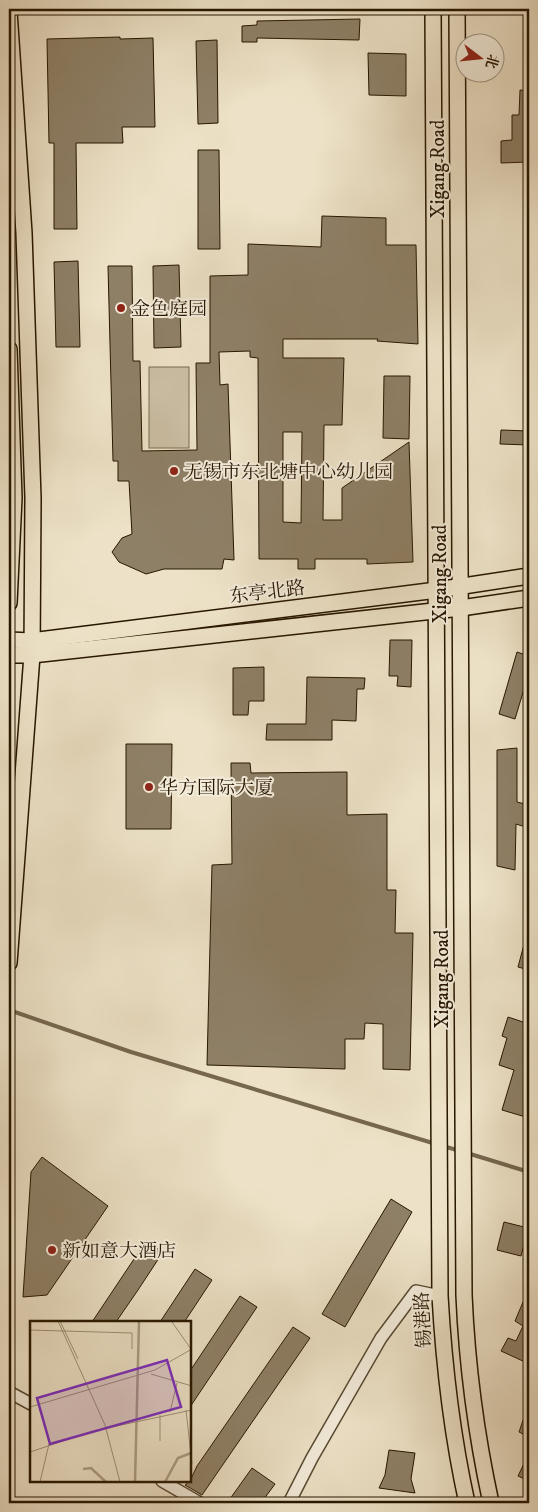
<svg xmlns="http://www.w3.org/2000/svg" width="538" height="1512" font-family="'IM FELL DW Pica','Noto Serif SC',serif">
  <rect width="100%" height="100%" fill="#ede2c7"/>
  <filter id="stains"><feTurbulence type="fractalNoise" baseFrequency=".004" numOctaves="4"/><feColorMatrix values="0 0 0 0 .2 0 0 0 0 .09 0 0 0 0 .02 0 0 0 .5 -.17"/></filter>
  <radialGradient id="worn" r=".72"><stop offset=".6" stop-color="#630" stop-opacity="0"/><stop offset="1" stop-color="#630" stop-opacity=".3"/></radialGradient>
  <rect fill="#cbbfa5" stroke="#796a52" x="149" y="367" width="40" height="81"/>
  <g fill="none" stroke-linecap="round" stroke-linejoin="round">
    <g stroke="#76674f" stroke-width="4">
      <polyline points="9,1010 131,1052 436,1144"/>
      <polyline points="443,1146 460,1151"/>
      <polyline points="467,1153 529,1172"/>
    </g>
  </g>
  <g fill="#8e8067" stroke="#271600" fill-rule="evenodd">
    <polygon points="360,19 359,40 257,38 257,42 242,42 242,26 257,25 257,21"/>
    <polygon points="120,37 120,39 153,38 155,127 122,127 123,143 76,143 77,229 54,229 54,143 49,143 47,39"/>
    <polygon points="217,40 218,123 198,124 196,41"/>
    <polygon points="368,53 406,54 406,96 369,95"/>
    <polygon points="520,90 529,91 529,162 501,163 501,141 512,140 512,115 519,115"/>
    <polygon points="198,150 219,150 220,249 198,249"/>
    <path d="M322,216L386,218V245H416L418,344L377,341L378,339H283V358H344L342,425H324L323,520H342V488L409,442L413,562L367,564V559H315V569H298V559H259L258,358L250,357V351L219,352L220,385L228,384L234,560L224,559L222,569H164L146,574L119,562L112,552L122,538L132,534L129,481H118V461H113L108,266H132L133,361H140L142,451L197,450L196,363H210V276L248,275V244L321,247ZM283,432H302L301,523L283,522Z"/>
    <polygon points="78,261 80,347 56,347 54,262"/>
    <polygon points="179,265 181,347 154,348 153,266"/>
    <polygon points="384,376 410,376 409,439 383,438"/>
    <polygon points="501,430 529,431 529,445 500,444"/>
    <polygon points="390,640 412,640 411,687 397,686 398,676 389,676"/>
    <polygon points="517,652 529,656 529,680 527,679 515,719 499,714"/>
    <polygon points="264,667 264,701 249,701 248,715 233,715 233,668"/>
    <polygon points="307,677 365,678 364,689 357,689 356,721 332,720 332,740 266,740 267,724 306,724"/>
    <polygon points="126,744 172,744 171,829 126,829"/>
    <polygon points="517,748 517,802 529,805 529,828 516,824 515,870 497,866 497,750"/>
    <polygon points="231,763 250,763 251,773 347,772 347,815 387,814 387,890 396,890 395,933 413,933 410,1070 383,1069 383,1024 365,1023 364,1039 345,1039 345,1069 207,1065 212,865 232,864"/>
    <polygon points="526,937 529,938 529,970 518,967"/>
    <polygon points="508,1017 529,1024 529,1118 502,1110 514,1070 499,1065 507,1038 502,1036"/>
    <polygon points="42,1157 108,1206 47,1295 23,1297 31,1172"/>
    <polygon points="391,1199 412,1212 345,1327 322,1314"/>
    <polygon points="504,1222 528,1228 521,1256 497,1250"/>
    <polygon points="146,1241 163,1252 138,1290 116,1322 92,1322"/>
    <polygon points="195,1269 212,1280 187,1318 184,1322 160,1322"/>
    <polygon points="529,1288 529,1355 525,1362 501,1351 508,1338 516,1341 523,1326 515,1321"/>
    <polygon points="240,1296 257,1307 190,1407 190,1371"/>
    <polygon points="293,1327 310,1338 202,1495 185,1485 190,1481 197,1466"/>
    <polygon points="528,1406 529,1406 529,1437 519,1432"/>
    <polygon points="389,1450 415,1453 411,1479 415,1493 379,1488 385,1475"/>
    <polygon points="529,1453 529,1481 518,1476"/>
    <polygon points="252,1468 275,1484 261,1503 227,1503"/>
  </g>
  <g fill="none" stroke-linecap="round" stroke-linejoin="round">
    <g stroke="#584932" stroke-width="14">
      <g id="minor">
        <polyline points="9,1392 31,1404"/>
        <polyline points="162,1481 200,1503"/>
        <polyline points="289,1503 312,1458 381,1338 416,1291 440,1296"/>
      </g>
    </g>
    <g stroke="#271600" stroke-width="18">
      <g id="major">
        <path d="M433,9L440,1296C444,1366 452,1435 467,1503"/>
        <path d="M457,9L464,1295C467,1365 476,1434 491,1503"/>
        <polyline points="9,11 24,233 33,498 32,655 9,963"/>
        <polyline points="9,349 14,498 9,603"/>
        <polyline points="9,640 31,641 437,590 529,576"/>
        <polyline points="9,655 32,655 461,608 529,598"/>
      </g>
    </g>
    <use href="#minor" stroke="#f3ecdb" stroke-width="11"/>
    <use href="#major" stroke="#ede2c7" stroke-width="15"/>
  </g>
  <g fill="#8f2418" stroke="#f3ecdb" stroke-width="2">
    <circle cx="121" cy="308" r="5"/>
    <circle cx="174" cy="471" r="5"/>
    <circle cx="149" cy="787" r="5"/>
    <circle cx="52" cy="1250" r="5"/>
  </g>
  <g text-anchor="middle" stroke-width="4" stroke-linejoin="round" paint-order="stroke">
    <g font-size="19" fill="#271600" stroke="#f3ecdb">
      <text transform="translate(437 169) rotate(-90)" y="7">Xigang Road</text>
      <text transform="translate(439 574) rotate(-90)" y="7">Xigang Road</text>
      <text transform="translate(267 591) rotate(-7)" y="7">东亭北路</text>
      <text transform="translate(441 979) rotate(-90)" y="7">Xigang Road</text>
      <text transform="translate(422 1320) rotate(-93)" y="7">锡港路</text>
    </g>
    <g font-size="19" fill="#271600" stroke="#f3ecdb" text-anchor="start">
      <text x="131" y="315">金色庭园</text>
      <text x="184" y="478">无锡市东北塘中心幼儿园</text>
      <text x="159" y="794">华方国际大厦</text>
      <text x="62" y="1257">新如意大酒店</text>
    </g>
  </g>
  <g transform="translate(30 1321)">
    <rect width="161" height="161" fill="#ede2c7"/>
    <path fill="none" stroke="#aa9d83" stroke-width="2.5" d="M53,148L61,147L76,161M105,161L109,0M135,161L148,137L161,132"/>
    <path fill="none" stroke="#9e9077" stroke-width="1" d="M28,0L75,104L90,161M30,0L48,38M142,1L161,28M0,9L102,12V28M121,53L162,65M0,86L125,49L162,28M9,86L20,122M156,89L162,143M140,91L147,62M130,94V120M0,131L63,110L162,89M10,161L19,123"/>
    <path fill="#7b2cbf" fill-opacity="0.15" stroke="#7b2cbf" stroke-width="2.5" d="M137,39L151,86L20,123L7,77Z"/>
    <rect width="161" height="161" fill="none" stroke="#271600" stroke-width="2.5"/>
  </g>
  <rect width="538" height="1512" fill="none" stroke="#ede2c7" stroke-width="30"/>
  <rect x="10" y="10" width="518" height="1492" fill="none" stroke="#271600" stroke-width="2.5"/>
  <rect x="15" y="15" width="508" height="1482" fill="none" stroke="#271600"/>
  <g transform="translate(480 58) rotate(106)"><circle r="24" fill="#f3ecdb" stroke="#a19683"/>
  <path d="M0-4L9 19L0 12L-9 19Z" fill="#8f2418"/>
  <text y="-8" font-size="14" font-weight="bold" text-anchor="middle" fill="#271600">北</text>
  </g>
  <rect width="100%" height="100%" filter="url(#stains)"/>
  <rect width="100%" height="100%" fill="url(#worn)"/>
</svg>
